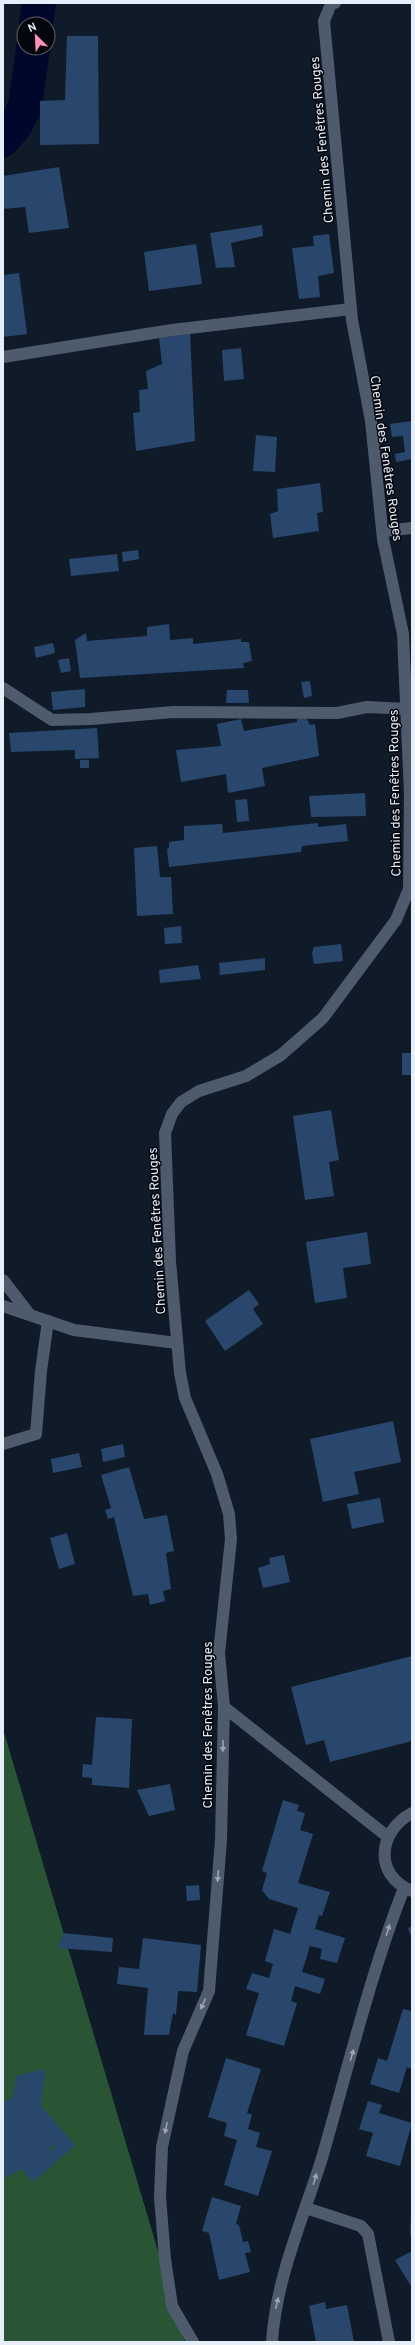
<svg xmlns="http://www.w3.org/2000/svg" width="415" height="2345" font-family="Overpass,sans-serif">
  <rect width="100%" height="100%" fill="#101b2a"/>
  <polygon fill="#2a5534" points="3,1729 185,2342 3,2342"/>
  <g fill="none" stroke-linecap="round" stroke-linejoin="round">
    <g stroke="#00072a" stroke-width="34">
      <polyline points="36,24 39,3"/>
      <polyline points="3,140 15,126 25,107 33,48"/>
    </g>
  </g>
  <g fill="#29476c" fill-rule="evenodd">
    <polygon points="67,36 98,36 99,144 40,145 40,101 65,100"/>
    <polygon points="59,167 69,228 29,233 25,207 3,209 3,176"/>
    <polygon points="262,225 263,236 231,243 235,267 216,268 210,233"/>
    <polygon points="329,234 334,273 318,276 320,297 299,299 292,248 314,246 313,236"/>
    <polygon points="196,244 202,284 149,291 144,252"/>
    <polygon points="19,273 27,334 3,337 3,275"/>
    <polygon points="190,333 195,441 136,451 133,413 140,412 139,390 148,389 146,371 162,364 159,338"/>
    <polygon points="241,348 244,379 224,381 222,350"/>
    <polygon points="412,421 412,459 396,462 395,454 405,452 403,436 392,437 390,424"/>
    <polygon points="256,435 277,437 275,472 253,471"/>
    <polygon points="320,483 323,512 317,513 319,531 273,538 270,514 278,511 277,489"/>
    <polygon points="138,550 139,559 123,562 122,552"/>
    <polygon points="117,554 119,571 71,576 69,559"/>
    <polygon points="169,624 170,640 193,638 193,644 241,639 241,642 249,642 252,661 243,663 244,668 80,678 75,640 86,633 87,641 147,636 147,627"/>
    <polygon points="53,643 55,653 36,658 34,647"/>
    <polygon points="69,658 71,671 61,673 58,660"/>
    <polygon points="310,681 312,696 304,698 301,682"/>
    <polygon points="85,689 85,707 53,710 51,692"/>
    <polygon points="227,690 248,690 249,703 226,703"/>
    <polygon points="241,719 244,731 297,722 297,719 307,719 310,725 315,724 319,756 262,768 265,786 228,793 226,774 181,782 176,750 221,746 217,724"/>
    <polygon points="97,728 99,758 75,759 75,750 11,752 9,733"/>
    <rect x="80" y="760" width="9" height="8"/>
    <polygon points="365,793 366,816 311,817 309,796"/>
    <polygon points="247,799 249,821 237,822 235,800"/>
    <polygon points="318,823 318,827 346,824 348,841 302,846 301,852 169,867 167,849 169,848 169,842 184,840 184,826 222,824 223,833"/>
    <polygon points="157,846 160,877 171,877 173,914 137,916 134,848"/>
    <polygon points="181,926 182,943 165,944 164,928"/>
    <polygon points="341,944 343,961 314,964 312,953 314,947"/>
    <polygon points="265,958 265,970 220,975 219,963"/>
    <polygon points="198,965 201,979 160,983 159,970"/>
    <rect x="402" y="1053" width="10" height="22"/>
    <polygon points="331,1110 339,1160 329,1162 334,1196 305,1200 293,1116"/>
    <polygon points="367,1232 371,1264 343,1268 347,1298 315,1303 306,1242"/>
    <polygon points="249,1290 259,1304 253,1309 263,1324 225,1351 205,1321"/>
    <polygon points="393,1421 401,1462 354,1472 359,1494 323,1502 310,1439"/>
    <polygon points="123,1444 125,1457 103,1462 101,1449"/>
    <polygon points="79,1453 82,1467 53,1473 51,1459"/>
    <polygon points="129,1467 144,1519 167,1515 174,1551 166,1553 171,1589 163,1591 165,1601 150,1605 148,1594 133,1596 114,1517 108,1519 105,1510 111,1508 101,1475"/>
    <polygon points="380,1498 384,1522 352,1529 347,1504"/>
    <polygon points="67,1533 75,1564 59,1569 50,1538"/>
    <polygon points="284,1555 290,1582 263,1588 258,1568 270,1564 269,1558"/>
    <polygon points="412,1656 412,1741 330,1762 324,1740 306,1745 291,1687"/>
    <polygon points="96,1717 132,1719 129,1788 92,1785 92,1778 82,1777 83,1764 92,1765"/>
    <polygon points="170,1784 175,1810 149,1816 137,1790"/>
    <polygon points="283,1800 299,1805 297,1811 305,1813 300,1830 313,1834 298,1883 330,1892 322,1916 319,1915 315,1929 345,1938 337,1963 320,1959 322,1949 310,1946 302,1972 325,1979 320,1994 295,1986 291,2001 297,2003 284,2046 246,2035 259,1993 246,1989 252,1973 269,1978 273,1964 265,1961 274,1929 290,1934 298,1908 269,1899 262,1890 267,1873 262,1871"/>
    <polygon points="199,1885 200,1900 187,1901 186,1886"/>
    <polygon points="412,1926 412,1939 408,1928"/>
    <polygon points="63,1933 113,1938 112,1952 57,1948"/>
    <polygon points="143,1938 201,1945 197,1992 178,1991 176,2015 173,2013 169,2035 144,2035 148,1988 117,1984 119,1967 139,1969"/>
    <polygon points="403,2009 412,2011 412,2069 407,2067 399,2093 370,2084 378,2058 387,2061"/>
    <polygon points="226,2058 261,2069 247,2113 252,2115 248,2129 260,2133 256,2147 272,2151 258,2196 224,2185 237,2140 224,2136 227,2123 208,2117"/>
    <path d="M45,2069L41,2106L75,2145L33,2182L21,2169L5,2178L3,2170V2104L13,2096L16,2076ZM56,2143L52,2152L49,2148Z"/>
    <polygon points="368,2101 382,2105 379,2113 412,2123 400,2166 366,2156 373,2133 359,2129"/>
    <polygon points="212,2197 241,2206 236,2224 239,2225 243,2242 248,2241 251,2252 245,2253 250,2272 219,2280 209,2233 202,2231"/>
    <polygon points="411,2213 412,2213 412,2237 410,2234"/>
    <polygon points="412,2251 412,2288 395,2260"/>
    <polygon points="325,2302 326,2309 347,2305 354,2342 316,2342 309,2306"/>
  </g>
  <g fill="none" stroke-linecap="round" stroke-linejoin="round">
    <g stroke="#4d5b6d" stroke-width="12">
      <polyline points="3,357 172,330 351,309"/>
      <polyline points="383,531 412,528"/>
      <polyline points="3,688 52,720 91,719 173,712 337,713 367,707 408,709"/>
      <polyline points="3,1280 30,1315"/>
      <polyline points="3,1306 74,1330 177,1343"/>
      <polyline points="3,1444 36,1434 41,1371 48,1321"/>
      <polyline points="306,2208 361,2226 368,2234 389,2342"/>
    </g>
    <g stroke="#4d5b6d" stroke-width="12">
      <polyline points="224,1707 388,1837"/>
      <path d="M412,1813C378,1831 373,1875 412,1891"/>
      <polyline points="193,2342 172,2306 165,2259 160,2197 162,2147 183,2051 209,1991 221,1840 224,1707 219,1653 231,1539 229,1514 217,1474 185,1398 180,1373 170,1261 165,1133 172,1114 181,1102 199,1091 246,1076 281,1055 323,1018 396,920 409,889 410,794 403,634 383,539 371,421 352,320 324,21 331,4 335,3"/>
      <path d="M272,2342C276,2278 303,2219 322,2158C348,2068 370,1975 404,1888"/>
    </g>
  </g>
  <defs><path id="oneway-solid" d="M-6-.8H1V-3.2L6.5 0L1 3.2V.8H-6Z"/></defs>
  <g fill="#9aa4b3">
    <use href="#oneway-solid" transform="translate(223 1746) rotate(91)"/>
    <use href="#oneway-solid" transform="translate(218 1876) rotate(95)"/>
    <use href="#oneway-solid" transform="translate(388 1930) rotate(-72)"/>
    <use href="#oneway-solid" transform="translate(203 2004) rotate(114)"/>
    <use href="#oneway-solid" transform="translate(352 2055) rotate(-74)"/>
    <use href="#oneway-solid" transform="translate(166 2128) rotate(102)"/>
    <use href="#oneway-solid" transform="translate(315 2179) rotate(-73)"/>
    <use href="#oneway-solid" transform="translate(277 2303) rotate(-76)"/>
  </g>
  <g text-anchor="middle" stroke-width="3" stroke-linejoin="round" paint-order="stroke">
    <g font-size="13" fill="#e6eef9" stroke="#03060c">
      <text transform="translate(321 140) rotate(-95)" y="5">Chemin des Fenêtres Rouges</text>
      <text transform="translate(387 458) rotate(82)" y="5">Chemin des Fenêtres Rouges</text>
      <text transform="translate(394 793) rotate(-91)" y="5">Chemin des Fenêtres Rouges</text>
      <text transform="translate(156 1231) rotate(-93)" y="5">Chemin des Fenêtres Rouges</text>
      <text transform="translate(207 1725) rotate(-90)" y="5">Chemin des Fenêtres Rouges</text>
    </g>
  </g>
  <rect width="415" height="2345" fill="none" stroke="#e6eef9" stroke-width="8"/>
  <g transform="translate(36 36) rotate(336)"><circle r="19" fill="#03060c" stroke="#5e636b"/>
  <path d="M0-3L7 15L0 10L-7 15Z" fill="#ff8eb9"/>
  <text y="-6" font-size="11" font-weight="bold" text-anchor="middle" fill="#e6eef9">N</text>
  </g>
</svg>
